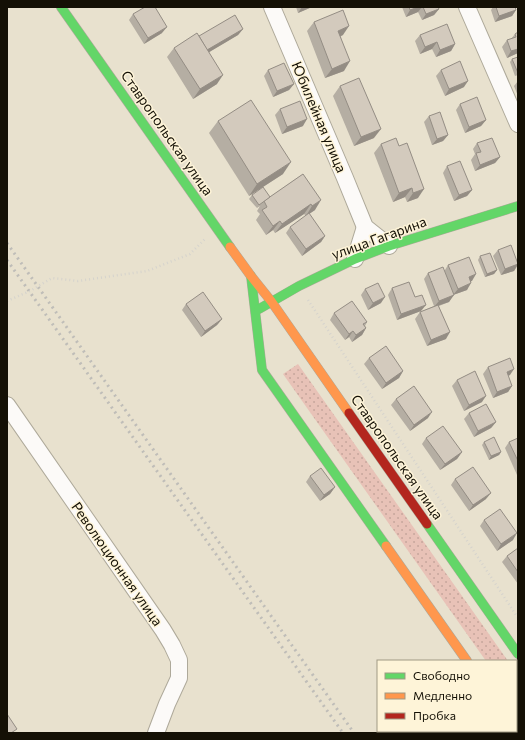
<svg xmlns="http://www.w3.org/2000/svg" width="525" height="740" font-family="Commissioner,sans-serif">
  <defs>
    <pattern id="grass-dots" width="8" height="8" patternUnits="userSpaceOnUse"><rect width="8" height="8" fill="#e8c2b7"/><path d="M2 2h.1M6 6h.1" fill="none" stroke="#c6a69c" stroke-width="1.8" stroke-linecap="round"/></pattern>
  </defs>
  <rect width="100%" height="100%" fill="#e8e1ce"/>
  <g fill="url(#grass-dots)">
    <polygon points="298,364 508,661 486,661 283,374"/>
    <polygon points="516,672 518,675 518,707 516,704"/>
  </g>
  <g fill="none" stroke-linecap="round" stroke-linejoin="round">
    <g stroke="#aea99a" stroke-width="18">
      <g id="street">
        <polyline points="272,7 345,178 365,227 389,246"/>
        <polyline points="467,7 518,124"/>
        <polyline points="355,259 365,227"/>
        <polyline points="7,405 163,630 172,645 179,660 179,678 167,704 156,733"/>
      </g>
    </g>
    <g stroke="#aea99a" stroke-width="10">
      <g id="fast">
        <polyline points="61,7 230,247"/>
        <polyline points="251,276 262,370 386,546"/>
        <polyline points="259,309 299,286 355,259 389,246 518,206"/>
        <polyline points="427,524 518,654"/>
        <polyline points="516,730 518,733"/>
      </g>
    </g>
    <g stroke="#aea99a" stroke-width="10">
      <g id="slow">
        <polyline points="230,247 251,276 271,301 349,413"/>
        <polyline points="386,546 467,661"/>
      </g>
    </g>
    <g stroke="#aea99a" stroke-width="10">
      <polyline id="jam" points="349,413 427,524"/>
    </g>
    <g stroke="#d5d3cd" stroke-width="2.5" stroke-dasharray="1 3" stroke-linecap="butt">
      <polyline points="308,300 518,618"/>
      <polyline points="7,301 30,291 52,278 78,281 147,271 190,254 205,239"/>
    </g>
    <use href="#street" stroke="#fcfaf8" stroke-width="16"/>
    <use href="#fast" stroke="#63d668" stroke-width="9"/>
    <use href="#slow" stroke="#ff974d" stroke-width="9"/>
    <use href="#jam" stroke="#b3261e" stroke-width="9"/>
    <g stroke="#bfbdb8" stroke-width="3" stroke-dasharray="2 4" stroke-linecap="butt">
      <polyline points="7,243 354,733"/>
      <polyline points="7,260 343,733"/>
    </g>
  </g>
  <g fill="#b5aea3">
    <polygon points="296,7 312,7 298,13"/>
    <polygon points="402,7 438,7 439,9 434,15 422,20 418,12 406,17"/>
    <polygon points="493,7 515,7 516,10 512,16 495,22 491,10"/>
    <polygon points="133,14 162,33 144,44 129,20"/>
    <polygon points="314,22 343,35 341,36 344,71 325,78 307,31"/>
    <polygon points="243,29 238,35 209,52 217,84 193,99 167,57 174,48 199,36"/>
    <polygon points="518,32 518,53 507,58 502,47 507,40 511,39 515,34"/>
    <polygon points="420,35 455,44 451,51 436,57 432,49 420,54 415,41"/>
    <polygon points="518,57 518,75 515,76 510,62 512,59"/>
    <polygon points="268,70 294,84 289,90 273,97 264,76"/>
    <polygon points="441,70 464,87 445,96 436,76"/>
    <polygon points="518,81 518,96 514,86"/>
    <polygon points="340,86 374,138 354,146 333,96"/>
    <polygon points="460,104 486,120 481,126 465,133 456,110"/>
    <polygon points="280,109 303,126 282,134 275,115"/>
    <polygon points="429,116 448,135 443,141 432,145 424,122"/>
    <polygon points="218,121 283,174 249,196 209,133"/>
    <polygon points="477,143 500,157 495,163 475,171 471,160 475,154 473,149"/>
    <polygon points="381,144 399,146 418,198 407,202 405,197 393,202 374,153"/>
    <polygon points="447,166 472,190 467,196 454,201 443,173"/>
    <polygon points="303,174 315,210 306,216 304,214 275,233 273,230 266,235 256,220 260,214 257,211 260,206 257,208 249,199 252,195 270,197"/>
    <polygon points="290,227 325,236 321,242 302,256 286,233"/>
    <polygon points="498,250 518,263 518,265 514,271 501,275 493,256"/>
    <polygon points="480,256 497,270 494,274 485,277 478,260"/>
    <polygon points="448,265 472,281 470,281 467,290 453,295 449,302 439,306 446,339 427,346 415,319 420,312 434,306 424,279 428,273 445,270"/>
    <polygon points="392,288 415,297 421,311 397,320 388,295"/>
    <polygon points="365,289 381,303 368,310 361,295"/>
    <polygon points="186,304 222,319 217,325 201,337 182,310"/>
    <polygon points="334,313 367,322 365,326 366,328 362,335 352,342 349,337 345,340 330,320"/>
    <polygon points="369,358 403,371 399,378 382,389 364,364"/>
    <polygon points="488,367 510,375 508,376 512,386 508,392 493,398 483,374"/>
    <polygon points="457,380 482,402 464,411 452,386"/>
    <polygon points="396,399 428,418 410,431 391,405"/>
    <polygon points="469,413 496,422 491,428 474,437 464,419"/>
    <polygon points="426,438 462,452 457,459 440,470 422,444"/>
    <polygon points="518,438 518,475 517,475 505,448 509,442"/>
    <polygon points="484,442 501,452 499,455 489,460 482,445"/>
    <polygon points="310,476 335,487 330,494 320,501 306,482"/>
    <polygon points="455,479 486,499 469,511 451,485"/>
    <polygon points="484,520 513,540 497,551 480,526"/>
    <polygon points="518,548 518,584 502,562 507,556"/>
  </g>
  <g fill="#948d84">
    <polygon points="302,7 312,7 298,13"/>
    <polygon points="418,7 422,7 418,12 406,17 410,10"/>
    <polygon points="439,9 434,15 422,20 426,14"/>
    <polygon points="516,10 512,16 495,22 499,16"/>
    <polygon points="349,26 343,35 332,40 338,31"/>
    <polygon points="167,27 162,33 144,44 148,38"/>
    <polygon points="243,29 238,35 201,57 206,50"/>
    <polygon points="437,42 432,49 420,54 425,47"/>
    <polygon points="455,44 451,51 436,57 440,50"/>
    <polygon points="518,49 518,53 507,58 511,51"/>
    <polygon points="350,61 344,71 325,78 332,69"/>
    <polygon points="223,75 217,84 193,99 200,89"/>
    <polygon points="468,81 464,87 445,96 449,89"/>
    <polygon points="294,84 289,90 273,97 277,91"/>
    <polygon points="307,119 303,126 282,134 287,127"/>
    <polygon points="486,120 481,126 465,133 469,127"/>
    <polygon points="381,129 374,138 354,146 361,137"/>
    <polygon points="448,135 443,141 432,145 437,139"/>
    <polygon points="500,157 495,163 475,171 480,165"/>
    <polygon points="291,162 283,174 249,196 257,184"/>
    <polygon points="412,188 405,197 393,202 399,193"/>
    <polygon points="424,189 418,198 407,202 413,193"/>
    <polygon points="472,190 467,196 454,201 459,195"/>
    <polygon points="321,200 315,210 306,216 312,206"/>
    <polygon points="311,204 304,214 275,233 282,224"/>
    <polygon points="280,221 273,230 266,235 273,226"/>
    <polygon points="325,236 321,242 302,256 306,249"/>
    <polygon points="518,264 514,271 501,275 505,269"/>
    <polygon points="497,270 494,274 485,277 487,274"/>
    <polygon points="476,274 472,281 464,284 469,277"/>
    <polygon points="471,283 467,290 453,295 458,289"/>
    <polygon points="454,295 449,302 434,307 439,301"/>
    <polygon points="385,297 381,303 368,310 373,303"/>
    <polygon points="426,305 421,311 397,320 401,314"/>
    <polygon points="222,319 217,325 201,337 205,331"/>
    <polygon points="366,328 362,335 352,342 356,335"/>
    <polygon points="353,331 349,337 345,340 349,334"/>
    <polygon points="450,332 446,339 427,346 431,340"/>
    <polygon points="514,369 510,375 502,378 507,372"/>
    <polygon points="403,371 399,378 382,389 386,383"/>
    <polygon points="512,386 508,392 493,398 497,392"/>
    <polygon points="486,396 482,402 464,411 469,405"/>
    <polygon points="432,412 428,418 410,431 414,425"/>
    <polygon points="496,422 491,428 474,437 478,431"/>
    <polygon points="462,452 457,459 440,470 445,464"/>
    <polygon points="501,452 499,455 489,460 491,456"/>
    <polygon points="335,487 330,494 320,501 324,495"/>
    <polygon points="491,493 486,499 469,511 473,505"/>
    <polygon points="517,533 513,540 497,551 501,544"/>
  </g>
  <g fill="#d3cabd" stroke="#948d84">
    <polygon points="145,7 155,7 167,27 148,38 133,14"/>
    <polygon points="409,7 418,7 410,10"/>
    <polygon points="423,7 438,7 439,9 426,14"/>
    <polygon points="496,7 515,7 516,10 499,16"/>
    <polygon points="343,10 349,26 338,31 350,61 332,69 314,22"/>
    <polygon points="235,15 243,29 207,50 199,36"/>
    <polygon points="447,24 455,44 440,50 437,42 425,47 420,35"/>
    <polygon points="518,32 518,49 511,51 507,40 516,37 515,34"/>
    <polygon points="197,33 223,75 200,89 174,48"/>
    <polygon points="518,57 518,73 512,59"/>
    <polygon points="460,61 468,81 449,89 441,70"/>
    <polygon points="284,63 294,84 277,91 268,70"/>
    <polygon points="359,78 381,129 361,137 340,86"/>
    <polygon points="477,97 486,120 469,127 460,104"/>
    <polygon points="251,100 291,162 257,184 218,121"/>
    <polygon points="300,101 307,119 287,127 280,109"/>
    <polygon points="440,112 448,135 437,139 429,116"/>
    <polygon points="396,138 399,146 407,143 424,189 413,193 412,188 399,193 381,144"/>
    <polygon points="492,138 500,157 480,165 476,153 481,152 477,143"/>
    <polygon points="460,161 472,190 459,195 447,166"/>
    <polygon points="303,174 321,200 312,206 311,204 282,224 280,221 273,226 262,210 267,207 264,201"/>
    <polygon points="263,187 270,197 259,205 252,195"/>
    <polygon points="309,213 325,236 306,249 290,227"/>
    <polygon points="511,245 518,264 505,269 498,250"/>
    <polygon points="490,253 497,270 487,274 480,256"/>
    <polygon points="469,257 476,274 469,277 471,283 458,289 448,265"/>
    <polygon points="443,267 454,295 439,301 428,273"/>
    <polygon points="409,282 415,297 422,295 426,305 401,314 392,288"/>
    <polygon points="378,283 385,297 373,303 365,289"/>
    <polygon points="203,292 222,319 205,331 186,304"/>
    <polygon points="352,301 367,322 363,324 366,328 356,335 353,331 349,334 334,313"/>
    <polygon points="438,305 450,332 431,340 420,312"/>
    <polygon points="386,346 403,371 386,383 369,358"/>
    <polygon points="510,358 514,369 507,372 512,386 497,392 488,367"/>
    <polygon points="475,371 486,396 469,405 457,380"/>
    <polygon points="414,386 432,412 414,425 396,399"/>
    <polygon points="486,404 496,422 478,431 469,413"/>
    <polygon points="443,426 462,452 445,464 426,438"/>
    <polygon points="494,437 501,452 491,456 484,442"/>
    <polygon points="518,438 518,461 509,442"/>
    <polygon points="473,467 491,493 473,505 455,479"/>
    <polygon points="321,468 335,487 324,495 310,476"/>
    <polygon points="500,509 517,533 501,544 484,520"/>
    <polygon points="518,548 518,572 507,556"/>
    <polygon points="7,714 17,729 11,733 7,733"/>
  </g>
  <g text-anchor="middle" stroke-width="3" stroke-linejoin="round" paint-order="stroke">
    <g font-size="14" fill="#141005" stroke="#fef4d8">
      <text transform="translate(319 117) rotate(67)" y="5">Юбилейная улица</text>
      <text transform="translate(167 133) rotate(55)" y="5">Ставропольская улица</text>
      <text transform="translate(379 238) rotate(-20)" y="5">улица Гагарина</text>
      <text transform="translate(397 457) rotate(55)" y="5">Ставропольская улица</text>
      <text transform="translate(117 564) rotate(55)" y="5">Революционная улица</text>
    </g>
  </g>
  <rect width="525" height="740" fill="none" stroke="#141005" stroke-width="16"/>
  <rect x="377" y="660" width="140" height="72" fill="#fef4d8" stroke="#a09984"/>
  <rect x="385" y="673" width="20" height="6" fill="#63d668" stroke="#a09984"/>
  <text x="413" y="680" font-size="12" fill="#141005">Свободно</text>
  <rect x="385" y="693" width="20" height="6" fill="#ff974d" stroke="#a09984"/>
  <text x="413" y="700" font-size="12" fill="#141005">Медленно</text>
  <rect x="385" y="713" width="20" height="6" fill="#b3261e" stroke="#a09984"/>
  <text x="413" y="720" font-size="12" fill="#141005">Пробка</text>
</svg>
